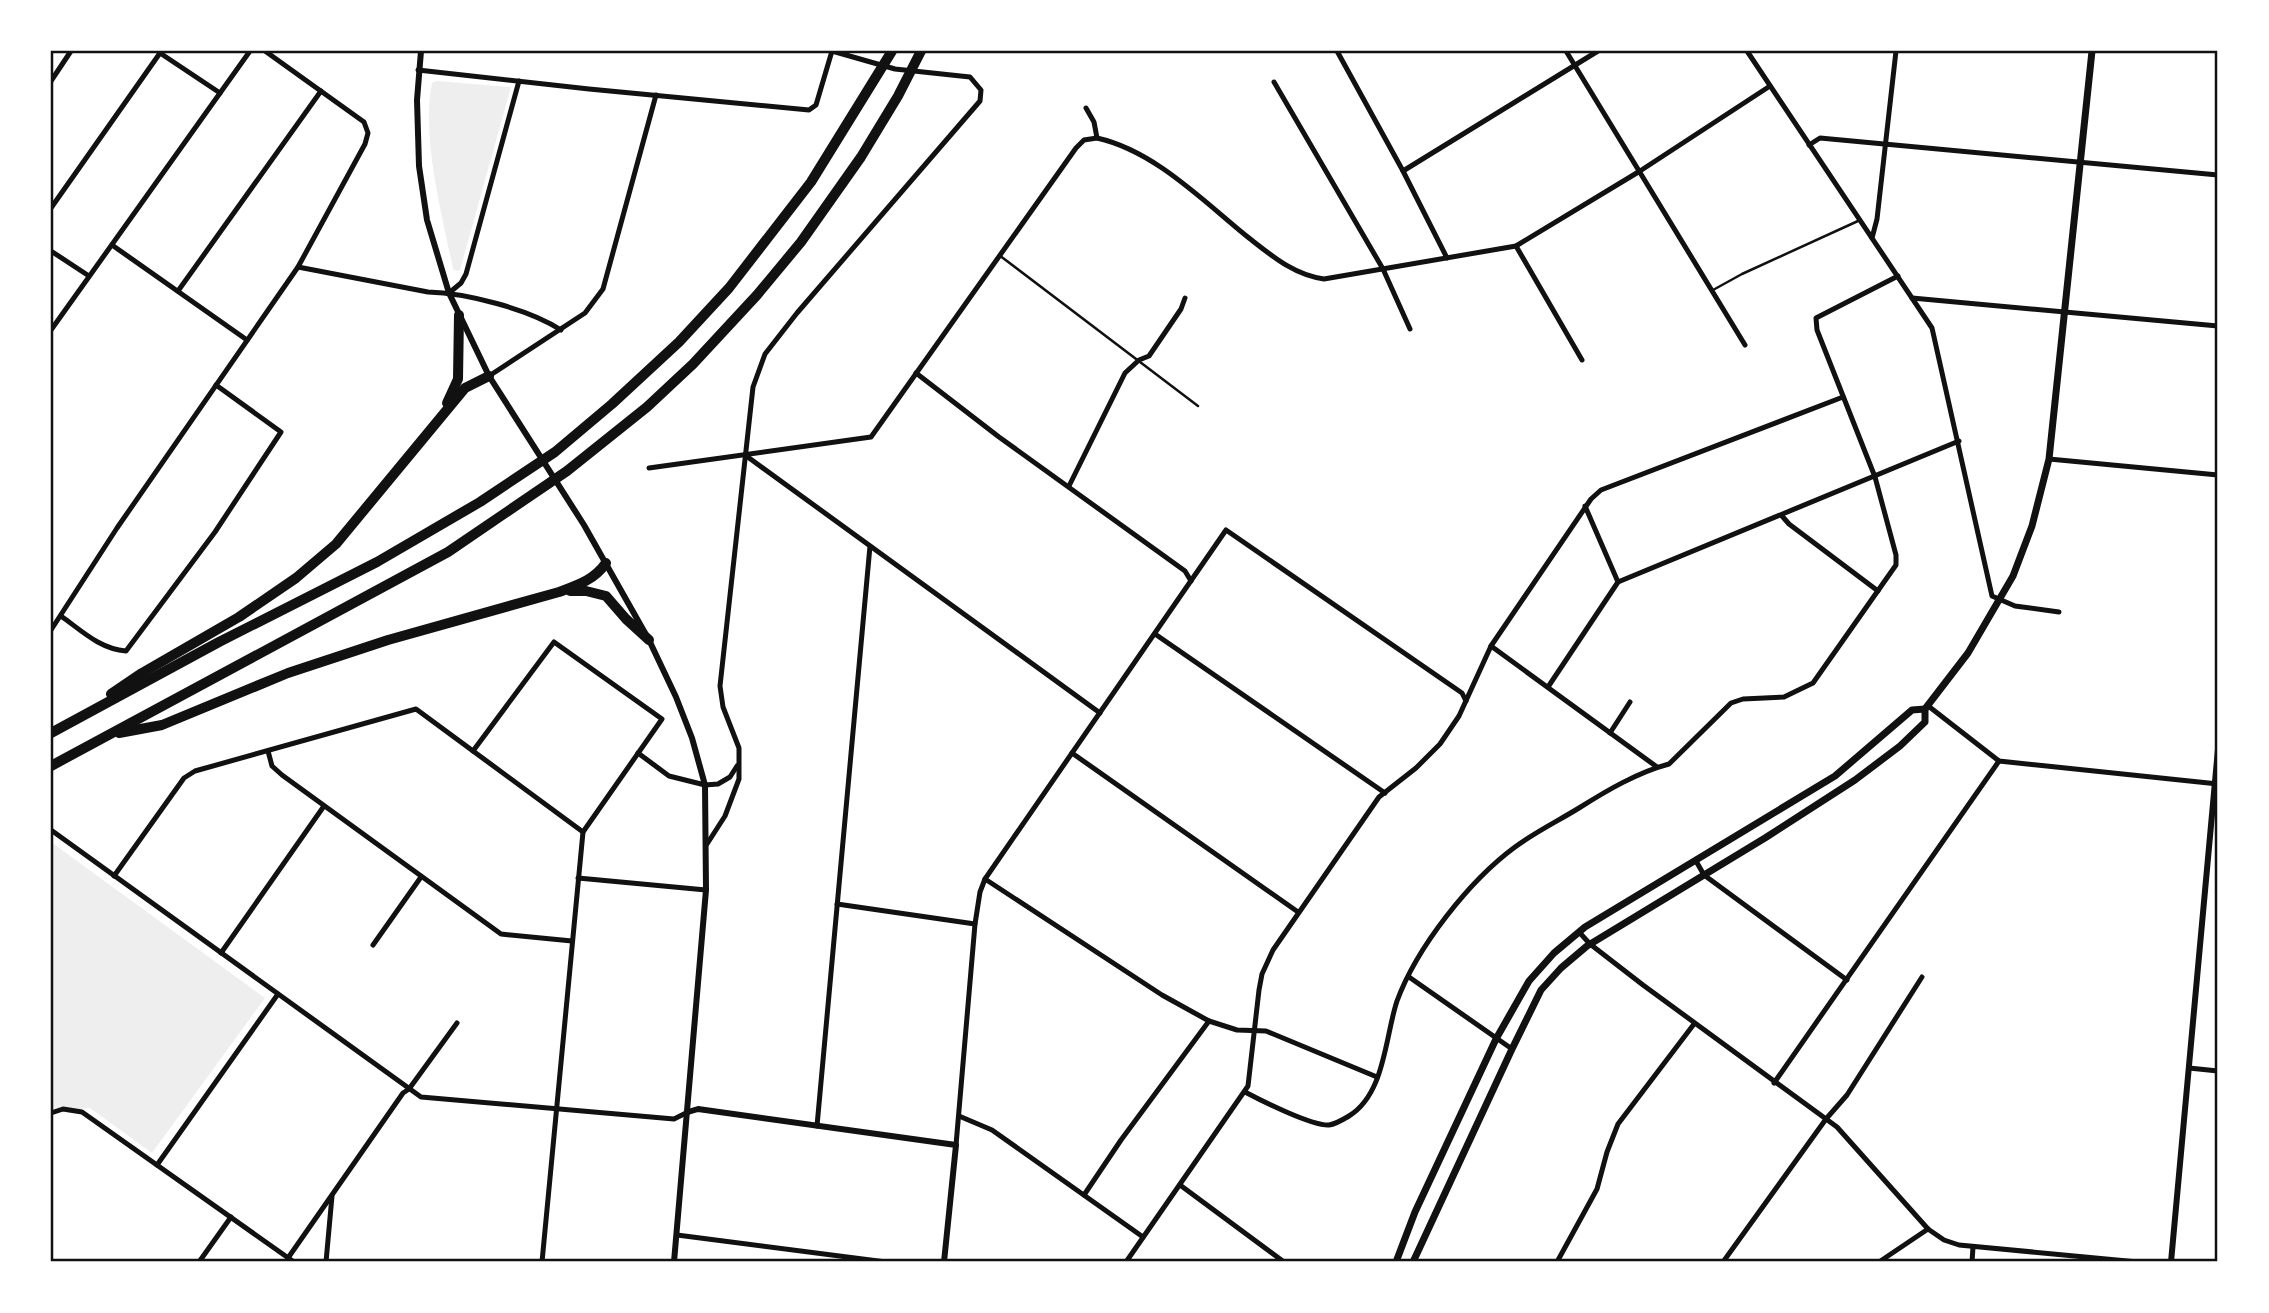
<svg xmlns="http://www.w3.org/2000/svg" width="2269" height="1313" font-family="Spectral,serif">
  <rect width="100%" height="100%" fill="#fff"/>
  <g fill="#eee">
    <path d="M436,81L511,87L460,270L457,271L453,269C442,214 421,137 432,83Z"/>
    <polygon points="51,842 265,998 152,1153 90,1108 51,1112"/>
  </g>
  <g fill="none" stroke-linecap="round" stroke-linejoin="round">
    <g stroke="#111" stroke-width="2.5">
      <polyline points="999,255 1198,406"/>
      <polyline points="1713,290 1742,274 1858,221"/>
    </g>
    <g stroke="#111" stroke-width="5">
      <polyline points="1337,51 1403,171 1447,258"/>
      <polyline points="1566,51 1745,345"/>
      <polyline points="1747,51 1932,328 1992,596 2015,606 2059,612"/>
      <polyline points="418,70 589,89 809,110 816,105 832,51"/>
      <polyline points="51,81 71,51"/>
      <polyline points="1274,82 1383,269 1410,329"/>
      <path d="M1097,138C1155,151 1203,201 1249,238C1272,256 1294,275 1324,279L1516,246L1640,171L1770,86"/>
      <polyline points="1809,145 1820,138 2218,175"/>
      <polyline points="1403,171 1598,51"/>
      <polyline points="51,208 160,53 220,93"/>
      <polyline points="1872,238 1877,219 1896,51"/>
      <polyline points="112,245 247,340"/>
      <polyline points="1516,246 1582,360"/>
      <polyline points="51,251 89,276"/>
      <path d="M298,267L428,292C466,293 529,309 561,330"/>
      <polyline points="178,291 321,91"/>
      <polyline points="449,293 461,283 466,274 519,81"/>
      <polyline points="1912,298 2218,326"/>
      <polyline points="51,330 250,51"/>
      <polyline points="916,373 999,437 1185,571 1191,581"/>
      <polyline points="489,376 585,313 603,289 656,95"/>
      <polyline points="745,455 1100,713"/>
      <polyline points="2049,459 2218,475"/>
      <polyline points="649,468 871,437 1076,148 1084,140 1097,138 1094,122 1086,108"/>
      <polyline points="1069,486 1125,373 1139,360 1149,356 1181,309 1185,298"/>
      <polyline points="1782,516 1789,524 1878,591"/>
      <polyline points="1618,582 1959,441"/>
      <path d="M61,616C82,631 100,649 126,651L215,532L281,432L216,385"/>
      <polyline points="51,630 117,528 298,267 365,144 368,133 364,122 265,51"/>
      <polyline points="1155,634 1385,793"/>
      <polyline points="1491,646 1657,767"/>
      <polyline points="1548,687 1618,582 1585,506"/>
      <polyline points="1927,705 1999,761 2218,784"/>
      <polyline points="1610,733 1630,702"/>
      <polyline points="268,751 272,766 282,775 501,934 572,941"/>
      <polyline points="473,751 554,642 662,719 583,832 542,1262"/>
      <polyline points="638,753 669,776 705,785 718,784 730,777 737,766"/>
      <polyline points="1072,753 1298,912"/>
      <polyline points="51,830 421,1097 674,1119 688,1112"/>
      <polyline points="707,844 725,816 739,779 739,748 723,707 720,686 753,387 765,354 797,313 980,101 981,90 970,77 895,69 832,51"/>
      <polyline points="1696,861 1704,875 1847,980"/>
      <polyline points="114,876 184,778 195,771 416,709 583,832"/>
      <polyline points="578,878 706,890"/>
      <polyline points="985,879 1162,995 1209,1021 1237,1030 1266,1031 1377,1077"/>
      <polyline points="837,904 975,924"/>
      <polyline points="1579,932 1590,944 1643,985 1837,1127 1928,1229 1944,1240 1959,1245 2138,1262"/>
      <polyline points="373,945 421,877"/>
      <polyline points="221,953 324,806"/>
      <polyline points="1409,977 1512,1049"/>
      <polyline points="2189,1068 2218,1071"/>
      <polyline points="1774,1083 1999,761"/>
      <path d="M1245,1092C1262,1101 1312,1126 1329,1125C1336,1124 1344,1119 1349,1116C1385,1094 1385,1037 1397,1001C1417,947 1469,881 1515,847C1535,832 1558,821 1579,808C1606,791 1638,772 1669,764L1731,703L1743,699L1784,697L1813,683L1896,565V555L1875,477L1817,330L1816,318L1898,276"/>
      <polyline points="51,1113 63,1109 82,1112 294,1262"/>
      <polyline points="959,1116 992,1130 1143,1237"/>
      <polyline points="817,1126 870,546"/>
      <polyline points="956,1145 975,924 980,892 985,879 1226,530 1462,693 1466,701"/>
      <polyline points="157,1165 278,994"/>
      <polyline points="1180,1185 1284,1262"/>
      <polyline points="1084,1195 1121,1140 1209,1021"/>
      <polyline points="677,1235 886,1262"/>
      <polyline points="288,1258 403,1093 409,1089 457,1023"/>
      <polyline points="199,1262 231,1217"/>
      <polyline points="326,1262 332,1196"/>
      <polyline points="1126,1262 1248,1086 1259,990 1262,974 1273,950 1379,797 1416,768 1440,744 1459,716 1491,646 1591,499 1601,490 1843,397"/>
      <polyline points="1557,1262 1597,1189 1607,1152 1618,1124 1694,1024"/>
      <polyline points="1723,1262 1826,1119 1847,1095 1922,977"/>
      <polyline points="1879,1262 1928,1229"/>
      <polyline points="1972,1262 1973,1247"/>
    </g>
    <g stroke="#111" stroke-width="6">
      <polyline points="421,51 417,100 419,166 427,220 449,293 489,376 584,525 649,640 676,697 692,738 705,785 706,890 674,1262"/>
      <polyline points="688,1112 698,1109 956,1145 944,1262"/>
      <polyline points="2171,1262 2218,749"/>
    </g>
    <g stroke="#111" stroke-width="7">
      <polyline points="1396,1262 1415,1212 1496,1039 1529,981 1554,953 1585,927 1835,776 1912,710 1925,709"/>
      <polyline points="1413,1262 1512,1049 1541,990 1561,968 1587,946 1765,838 1855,780 1900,746 1925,722 1925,709 1968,653 2013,576 2032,526 2049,459 2092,51"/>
    </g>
    <g stroke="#111" stroke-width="10">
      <polyline points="447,403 458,379 459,315"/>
      <polyline points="570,591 586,591 606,596 626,619 649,640"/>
      <polyline points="111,694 142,673 239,617 296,578 336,544 465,388 489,376"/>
      <polyline points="51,733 219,642 377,562 480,502 555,452 612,404 679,342 729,288 811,182 892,51"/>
      <path d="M119,733L162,725L288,673L388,640L559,592C578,585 594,580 606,563"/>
      <polyline points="51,766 448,552 567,471 647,407 693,364 757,295 801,242 861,157 898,96 921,51"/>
    </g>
  </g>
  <rect width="2269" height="1313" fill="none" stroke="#ffffff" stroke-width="105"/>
  <rect x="52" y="52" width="2164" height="1208" fill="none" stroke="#111" stroke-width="2.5"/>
</svg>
